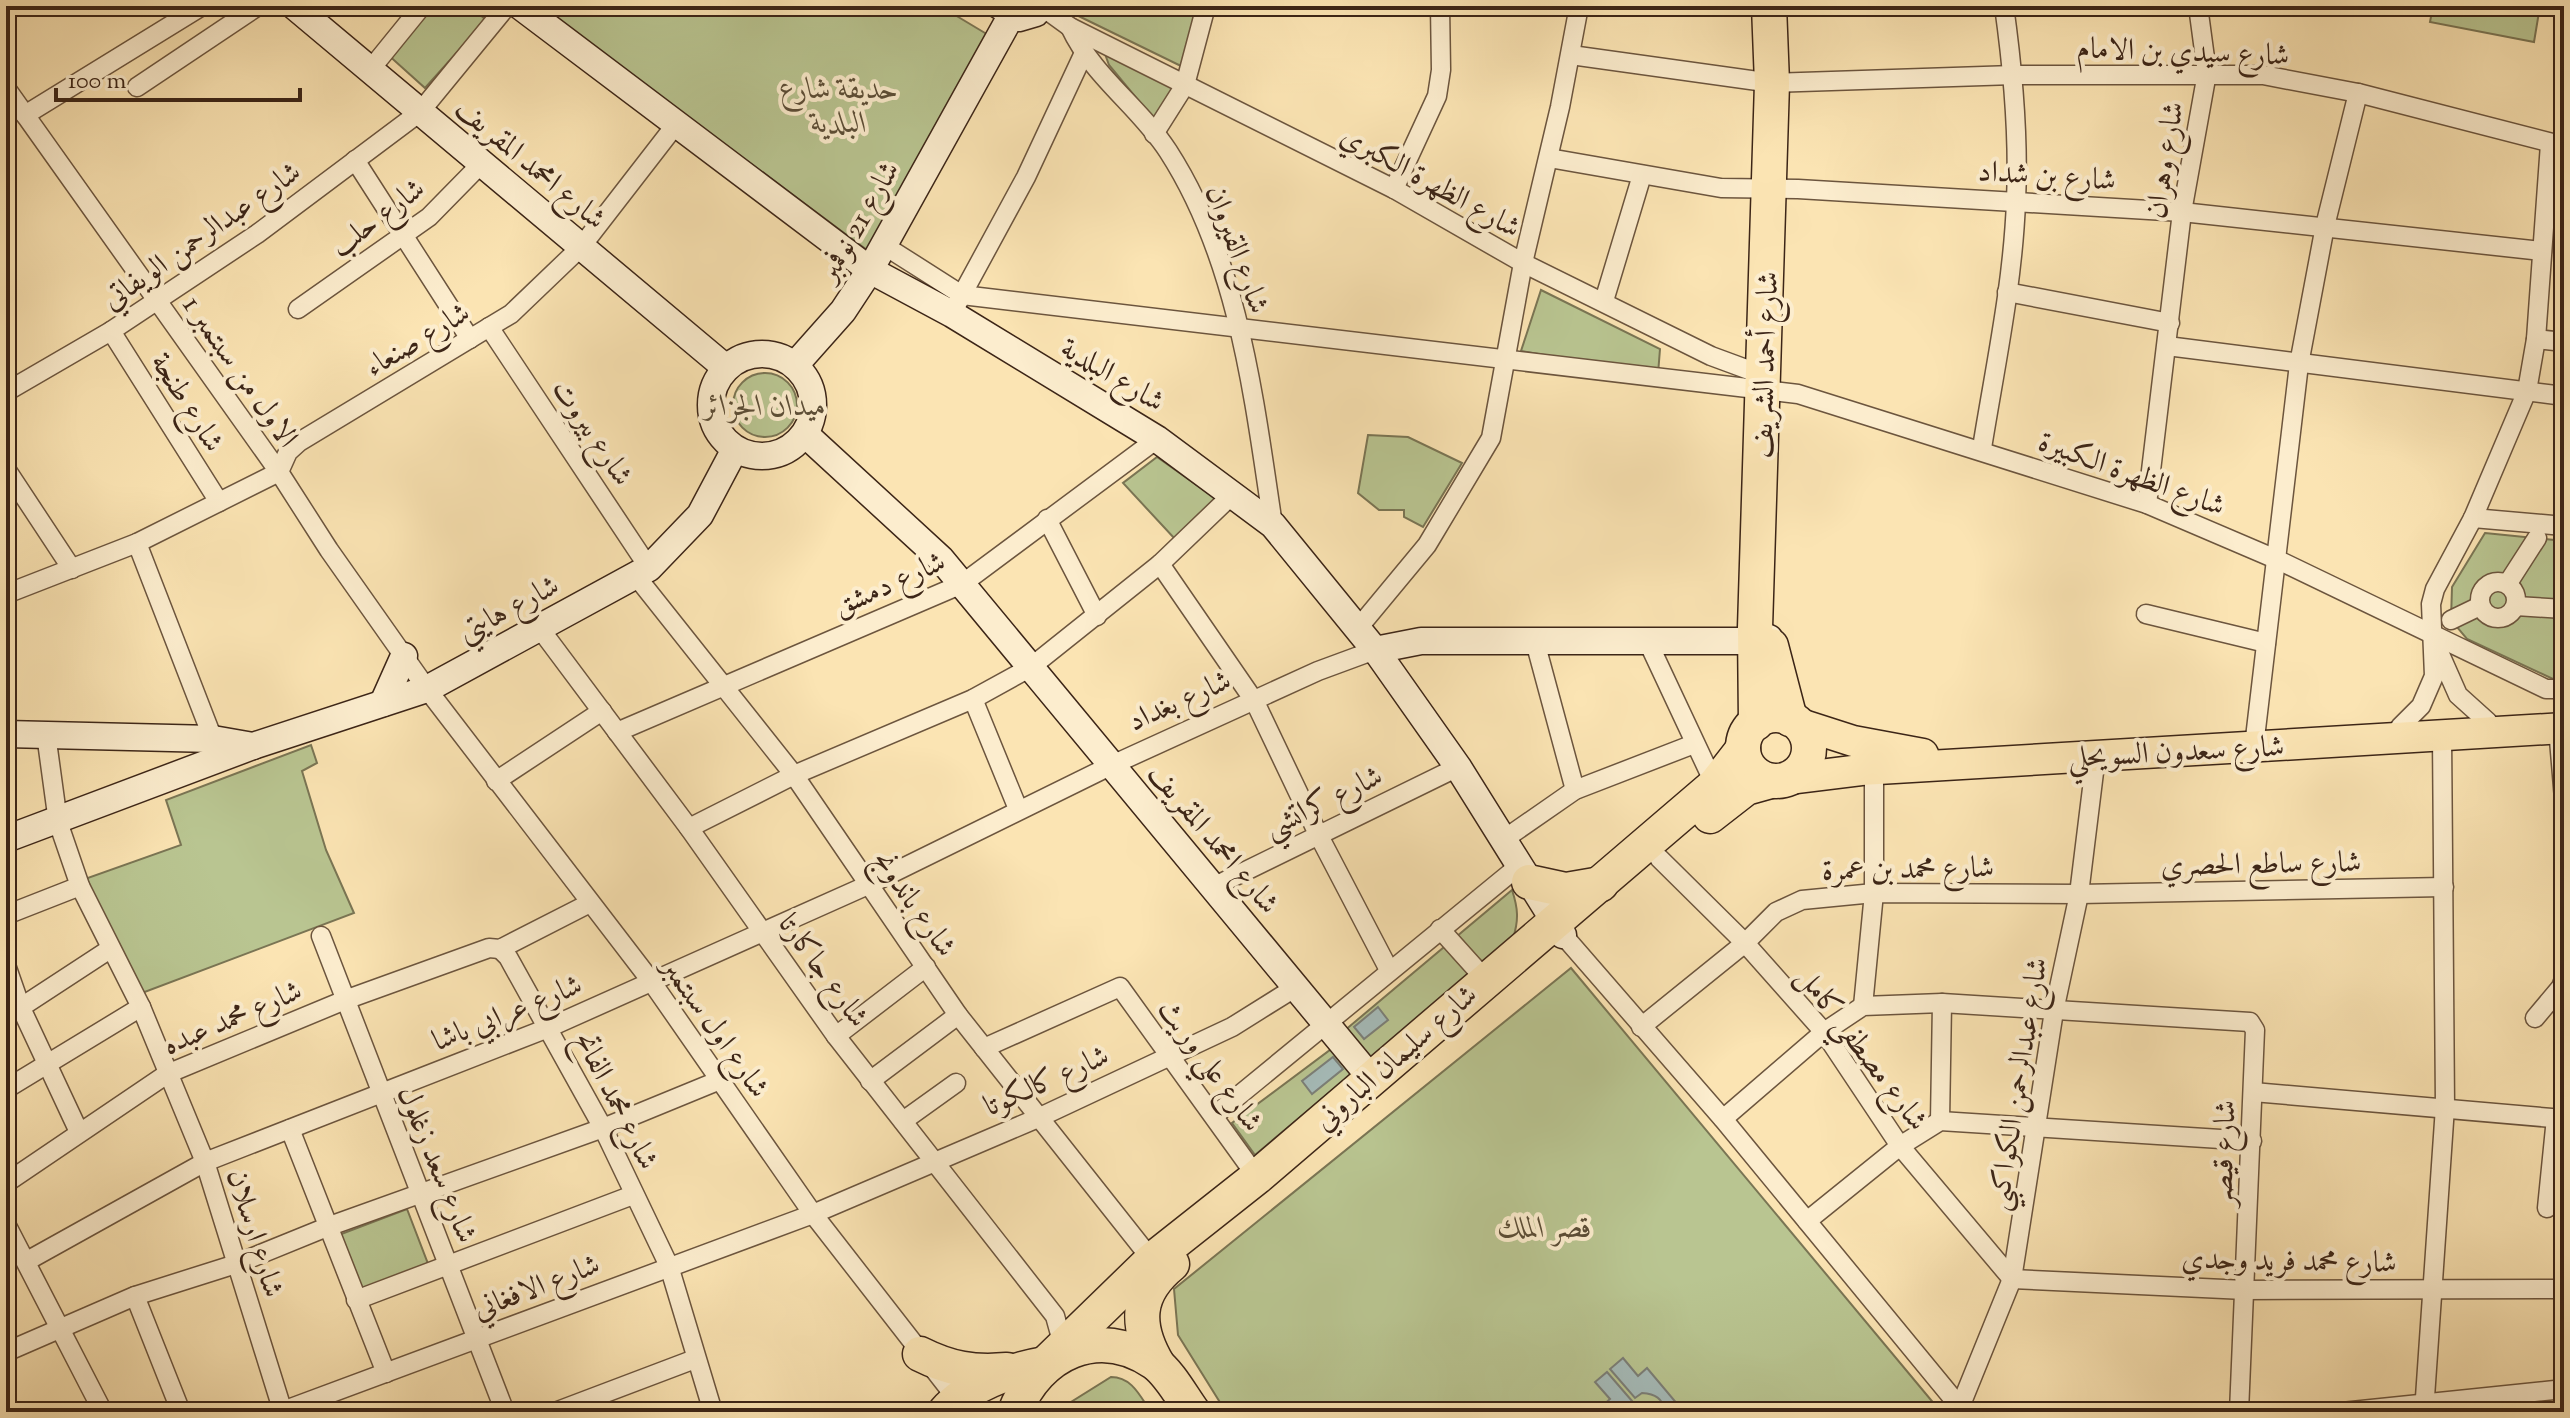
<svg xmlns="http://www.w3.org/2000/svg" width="2570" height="1418" font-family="'Sorts Mill Goudy',Amiri,serif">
  <rect width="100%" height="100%" fill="#fbe4b3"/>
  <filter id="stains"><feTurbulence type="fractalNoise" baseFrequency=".0025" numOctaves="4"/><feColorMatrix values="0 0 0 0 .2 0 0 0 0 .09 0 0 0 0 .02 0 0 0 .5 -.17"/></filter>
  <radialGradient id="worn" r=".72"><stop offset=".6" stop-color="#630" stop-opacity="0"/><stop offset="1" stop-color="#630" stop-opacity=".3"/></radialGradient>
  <g fill="#b9c591" stroke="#7a7554" stroke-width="2">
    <polygon points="428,6 470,6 486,20 425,88 386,53"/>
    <polygon points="539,6 955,6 955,15 990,36 871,253"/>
    <polygon points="1058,6 1199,6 1185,68"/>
    <polygon points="2433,6 2540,6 2534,42 2430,22"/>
    <polygon points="1105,54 1181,89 1157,123 1109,65"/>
    <polygon points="1541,290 1660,349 1658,374 1521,351"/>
    <circle cx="765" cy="405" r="32"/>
    <polygon points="1368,435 1408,437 1462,463 1423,527 1404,517 1404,510 1379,510 1358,493"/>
    <polygon points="1157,457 1215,498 1175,539 1123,483"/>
    <polygon points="2485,533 2564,541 2563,679 2553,679 2467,639 2451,620 2452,587"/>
    <polygon points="311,745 317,763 302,771 326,850 354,913 142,993 82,880 181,845 166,800"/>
    <path d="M1512,890C1518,908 1519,920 1513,938L1373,1062L1344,1031Z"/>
    <polygon points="1571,968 1936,1406 1934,1412 1226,1412 1178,1335 1174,1289"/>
    <polygon points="1334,1047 1354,1072 1255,1155 1232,1123"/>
    <polygon points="407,1209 430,1269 359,1296 336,1236"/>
    <path d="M1111,1377C1132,1377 1140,1396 1151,1412H1055Z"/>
  </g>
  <g fill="#a5bbb9" stroke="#7b7f78" stroke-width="2">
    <polygon points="1378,1007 1388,1020 1364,1039 1354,1027"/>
    <polygon points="1333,1057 1343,1069 1312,1094 1302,1081"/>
    <path d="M1623,1358L1638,1376L1647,1368L1684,1412H1665C1663,1398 1655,1394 1642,1393L1635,1398L1610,1369Z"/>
    <polygon points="1607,1372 1632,1401 1626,1412 1605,1412 1601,1407 1610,1399 1595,1382"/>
  </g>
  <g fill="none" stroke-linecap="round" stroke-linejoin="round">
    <g stroke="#6c553e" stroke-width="21">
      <g id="street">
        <polyline points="1041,6 1070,27 1394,189 1523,263 1711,356 1768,377"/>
        <path d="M1070,27C1094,78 1138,105 1168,151C1239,261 1254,399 1273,525"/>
        <polyline points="1571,55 1772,83 2014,75 2263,75 2358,93 2564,146"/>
        <polyline points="370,70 422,6"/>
        <polyline points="137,87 258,6"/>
        <polyline points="6,88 279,472 329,550 427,689 651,981 813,1214 957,1399"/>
        <polyline points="25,115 202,6"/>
        <polyline points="1154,134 1185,85 1206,6"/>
        <polyline points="1549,158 1721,188 1798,189 2182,212 2542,251"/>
        <polyline points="355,160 470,339"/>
        <polyline points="1394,189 1437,96 1441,70 1440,6"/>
        <polyline points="885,246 962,295 1798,394 2147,504 2278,560 2546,689 2564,689"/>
        <polyline points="2007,292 2170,323"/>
        <polyline points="1604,301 1642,175"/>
        <polyline points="957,304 1026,177 1083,55"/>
        <polyline points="298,309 429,217 482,163"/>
        <polyline points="489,327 649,568"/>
        <polyline points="111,331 219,502"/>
        <polyline points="2536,339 2564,342"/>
        <polyline points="2167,346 2564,396"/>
        <polyline points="6,392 111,331 257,234 420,112 507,6"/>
        <path d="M1982,448C1995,367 2013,284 2016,201C2019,136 2013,70 2004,6"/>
        <polyline points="6,469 72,569"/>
        <polyline points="2147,504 2182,212 2207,73 2198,6"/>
        <polyline points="2473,518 2564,526"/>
        <polyline points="1047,519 1097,616"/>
        <polyline points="137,543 213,739"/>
        <polyline points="1160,564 1255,702 1318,834 1389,970"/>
        <polyline points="636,576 794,775 958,1015 1152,1260"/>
        <circle cx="2498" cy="600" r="18"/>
        <polyline points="2508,583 2537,538"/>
        <polyline points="6,594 137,543 279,472 288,452 299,442 511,314 581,247 677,123"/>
        <polyline points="2516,606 2564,609"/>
        <polyline points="2146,614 2266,643"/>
        <polyline points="2451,620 2480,606"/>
        <polyline points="538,626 689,828 836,1036 1055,1316 1063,1345"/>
        <polyline points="1359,627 1427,545 1491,438 1523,263 1560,107 1579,6"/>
        <polyline points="1534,638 1575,790"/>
        <polyline points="1647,640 1715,785"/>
        <polyline points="2439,652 2458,695 2488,722"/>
        <polyline points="973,699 1018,809"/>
        <polyline points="2400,727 2421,706 2434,676 2431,604 2435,589 2473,518 2527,391 2536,339 2550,144"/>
        <polyline points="2558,728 2564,799"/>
        <polyline points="617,732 962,584 1157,439"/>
        <polyline points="46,734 58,822 80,886 141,1007 205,1162 283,1412"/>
        <polyline points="2255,738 2299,364 2325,226 2358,93"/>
        <polyline points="496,781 602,711"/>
        <polyline points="689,828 794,775 973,699 1031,667 1160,564 1234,493"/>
        <polyline points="1503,840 1575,790 1694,744"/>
        <polyline points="1659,858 1745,943 1824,1032 1900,1146 2012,1279 2245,1290 2564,1289"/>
        <polyline points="1213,887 1458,767"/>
        <polyline points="6,915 80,886"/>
        <polyline points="1440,929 1485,979"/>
        <polyline points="1563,935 1723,1119 1964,1412"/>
        <polyline points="321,936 505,1412"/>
        <polyline points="500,949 508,957 603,1128 669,1266 713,1412"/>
        <polyline points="6,965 21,1008 79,1132"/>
        <polyline points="1863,1006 1874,893 1874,770"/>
        <polyline points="6,1017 110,949"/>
        <polyline points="2535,1018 2561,987 2564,979"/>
        <polyline points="1641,1027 1745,943 1776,912 1802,900 1874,893 2079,894 2444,887"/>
        <polyline points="836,1036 926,967"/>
        <polyline points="984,1048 1120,987 1257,1177"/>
        <polyline points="870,1081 958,1015"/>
        <polyline points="6,1089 141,1007"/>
        <polyline points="2253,1092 2564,1119"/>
        <polyline points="1215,1115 1520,865"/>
        <polyline points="1723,1119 1824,1032 1863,1006 1942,1003 2250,1022 2255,1030 2239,1412"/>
        <polyline points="903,1121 956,1083"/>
        <polyline points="1940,1121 1942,1003"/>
        <polyline points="290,1129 386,1373"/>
        <polyline points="6,1183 167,1074 345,1000 489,948 500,949 590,903"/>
        <polyline points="2547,1208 2556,1118"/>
        <polyline points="1807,1221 1900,1146 1940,1121 2252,1141"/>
        <polyline points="6,1224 103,1412"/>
        <polyline points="27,1261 205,1162 548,1028 868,885 1112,765 1318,671 1375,650"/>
        <polyline points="135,1296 181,1412"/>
        <polyline points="356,1300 633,1195"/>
        <polyline points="6,1352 135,1296 236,1264 327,1227 603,1128 720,1080"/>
        <polyline points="280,1412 813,1214 1038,1118 1232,1027 1296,987"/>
        <polyline points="555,1412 695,1359"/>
        <polyline points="1958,1412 2012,1279 2054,1011 2079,894 2096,756"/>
        <polyline points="2342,1412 2564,1389"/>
        <polyline points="2424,1412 2445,1107 2442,735"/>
      </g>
    </g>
    <g stroke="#3c2517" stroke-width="29">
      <g id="secondary">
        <polyline points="294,6 726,368"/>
        <polyline points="520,6 870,270 952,314 1157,439 1273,525 1379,655 1458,767 1563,935"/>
        <polyline points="1000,6 1019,18 1036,13 1041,6"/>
        <circle cx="762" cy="405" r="51"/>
        <polyline points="795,365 843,311 870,270 1011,16"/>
        <polyline points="805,434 941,559 1371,1078"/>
        <polyline points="1375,650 1421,641 1756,641 1769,638"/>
        <polyline points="383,703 404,656"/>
        <polyline points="6,734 213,739 253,746 427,689 649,568 700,515 735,449"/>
        <polyline points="6,839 253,746"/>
      </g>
    </g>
    <g stroke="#3c2517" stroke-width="33">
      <g id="primary">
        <polyline points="1797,723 1853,741 1923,754"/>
        <polyline points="1788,779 1861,770 2564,728"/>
      </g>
    </g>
    <g stroke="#3c2517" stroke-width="37">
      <g id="highway">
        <polyline points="1771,646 1790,719"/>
        <circle cx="1776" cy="748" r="33"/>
        <polyline points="1756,723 1755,628 1772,83 1769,6"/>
        <polyline points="1710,816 1746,788 1771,781"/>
        <polyline points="1529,882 1566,890 1601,884"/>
        <path d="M920,1354C950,1369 973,1373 1007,1370"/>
        <polyline points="1045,1364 1152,1260 1257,1177 1715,785 1743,749"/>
        <path d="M1158,1365C1135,1326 1135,1294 1172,1264"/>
        <path d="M945,1412C968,1385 1010,1370 1045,1364"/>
        <path d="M1015,1412C1038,1353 1098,1324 1155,1363C1170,1374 1182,1397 1193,1412"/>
      </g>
    </g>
    <use href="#street" stroke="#fcedce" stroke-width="18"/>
    <use href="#secondary" stroke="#fcedce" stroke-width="26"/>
    <use href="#primary" stroke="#fbe4b3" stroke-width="30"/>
    <use href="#highway" stroke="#fbe4b3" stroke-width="34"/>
  </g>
  <g text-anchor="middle" stroke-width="8" stroke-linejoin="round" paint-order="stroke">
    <g font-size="30" fill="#3c2517" stroke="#fcedce">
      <text transform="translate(2183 51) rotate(2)" y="10">شارع سيدي بن الامام</text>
      <text transform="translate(2164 160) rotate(-81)" y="10">شارع وهران</text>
      <text transform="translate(531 163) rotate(40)" y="10">شارع امحمد المقريف</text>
      <text transform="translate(2047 175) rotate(4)" y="10">شارع بن شداد</text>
      <text transform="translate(1431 181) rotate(29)" y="10">شارع الظهرة الكبري</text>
      <text transform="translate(377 217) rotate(-37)" y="10">شارع حلب</text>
      <text transform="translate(858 221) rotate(-60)" y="10">شارع 21 نوفمبر</text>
      <text transform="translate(201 235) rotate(-35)" y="10">شارع عبدالرحمن الويفاتي</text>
      <text transform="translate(1238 249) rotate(70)" y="10">شارع القيروان</text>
      <text transform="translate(417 339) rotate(-31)" y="10">شارع صنعاء</text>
      <text transform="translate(1764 365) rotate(-88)" y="10">شارع أحمد الشريف</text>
      <text transform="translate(241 371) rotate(55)" y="10">الاول من سبتمبر 1</text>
      <text transform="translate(1113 374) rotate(31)" y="10">شارع البلدية</text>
      <text transform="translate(188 402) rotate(58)" y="10">شارع طنجة</text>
      <text transform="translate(593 432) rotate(56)" y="10">شارع بيروت</text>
      <text transform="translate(2132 473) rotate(20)" y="10">شارع الظهرة الكبيرة</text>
      <text transform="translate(889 583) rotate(-24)" y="10">شارع دمشق</text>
      <text transform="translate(508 608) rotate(-28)" y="10">شارع هايتي</text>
      <text transform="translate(1179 700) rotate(-24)" y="10">شارع بغداد</text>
      <text transform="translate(2176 751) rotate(-3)" y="10">شارع سعدون السويحلي</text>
      <text transform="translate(1323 801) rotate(-26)" y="10">شارع كراتشي</text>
      <text transform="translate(1214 838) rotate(50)" y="10">شارع امحمد المقريف</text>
      <text transform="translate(2261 863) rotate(-1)" y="10">شارع ساطع الحصري</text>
      <text transform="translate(1908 868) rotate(-1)" y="10">شارع محمد بن عمرة</text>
      <text transform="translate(915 903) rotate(55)" y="10">شارع باندونج</text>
      <text transform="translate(824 970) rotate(54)" y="10">شارع جاكارتا</text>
      <text transform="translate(507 1012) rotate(-22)" y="10">شارع عرابي باشا</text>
      <text transform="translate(232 1017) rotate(-23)" y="10">شارع محمد عبده</text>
      <text transform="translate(716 1027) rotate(55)" y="10">شارع اول سبتمبر</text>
      <text transform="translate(1863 1048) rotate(53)" y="10">شارع مصطفي كامل</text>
      <text transform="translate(1395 1057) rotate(-41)" y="10">شارع سليمان الباروني</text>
      <text transform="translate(1211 1065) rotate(54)" y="10">شارع علي وريث</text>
      <text transform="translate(1046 1080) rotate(-24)" y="10">شارع كالكوتا</text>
      <text transform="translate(2017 1084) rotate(-81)" y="10">شارع عبدالرحمن الكواكبي</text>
      <text transform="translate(617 1100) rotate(63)" y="10">شارع محمد الفاتح</text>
      <text transform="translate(2223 1153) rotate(-88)" y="10">شارع قيصر</text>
      <text transform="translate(438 1164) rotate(68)" y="10">شارع سعد زغلول</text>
      <text transform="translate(256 1233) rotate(73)" y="10">شارع ارسلان</text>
      <text transform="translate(2289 1260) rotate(1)" y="10">شارع محمد فريد وجدي</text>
      <text transform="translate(536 1286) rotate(-21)" y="10">شارع الافغاني</text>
    </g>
    <g font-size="30" font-style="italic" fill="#5b4d36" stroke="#fcedce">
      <text x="839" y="98">حديقة شارع<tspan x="839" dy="34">البلدية</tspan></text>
      <text x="765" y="415">ميدان الجزائر</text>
      <text x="1545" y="1237">قصر الملك</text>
    </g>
  </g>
  <rect width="2570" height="1418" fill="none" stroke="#fbe4b3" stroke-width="32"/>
  <rect x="8" y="8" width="2554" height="1402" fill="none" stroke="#3c2517" stroke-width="4"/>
  <rect x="16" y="16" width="2538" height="1386" fill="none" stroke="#3c2517" stroke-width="2"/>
  <path d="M56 88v12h244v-12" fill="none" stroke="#3c2517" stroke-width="4"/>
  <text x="68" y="88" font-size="24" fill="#3c2517" stroke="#fcedce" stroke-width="6" paint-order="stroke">100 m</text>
  <rect width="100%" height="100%" filter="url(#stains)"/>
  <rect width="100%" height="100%" fill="url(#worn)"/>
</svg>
